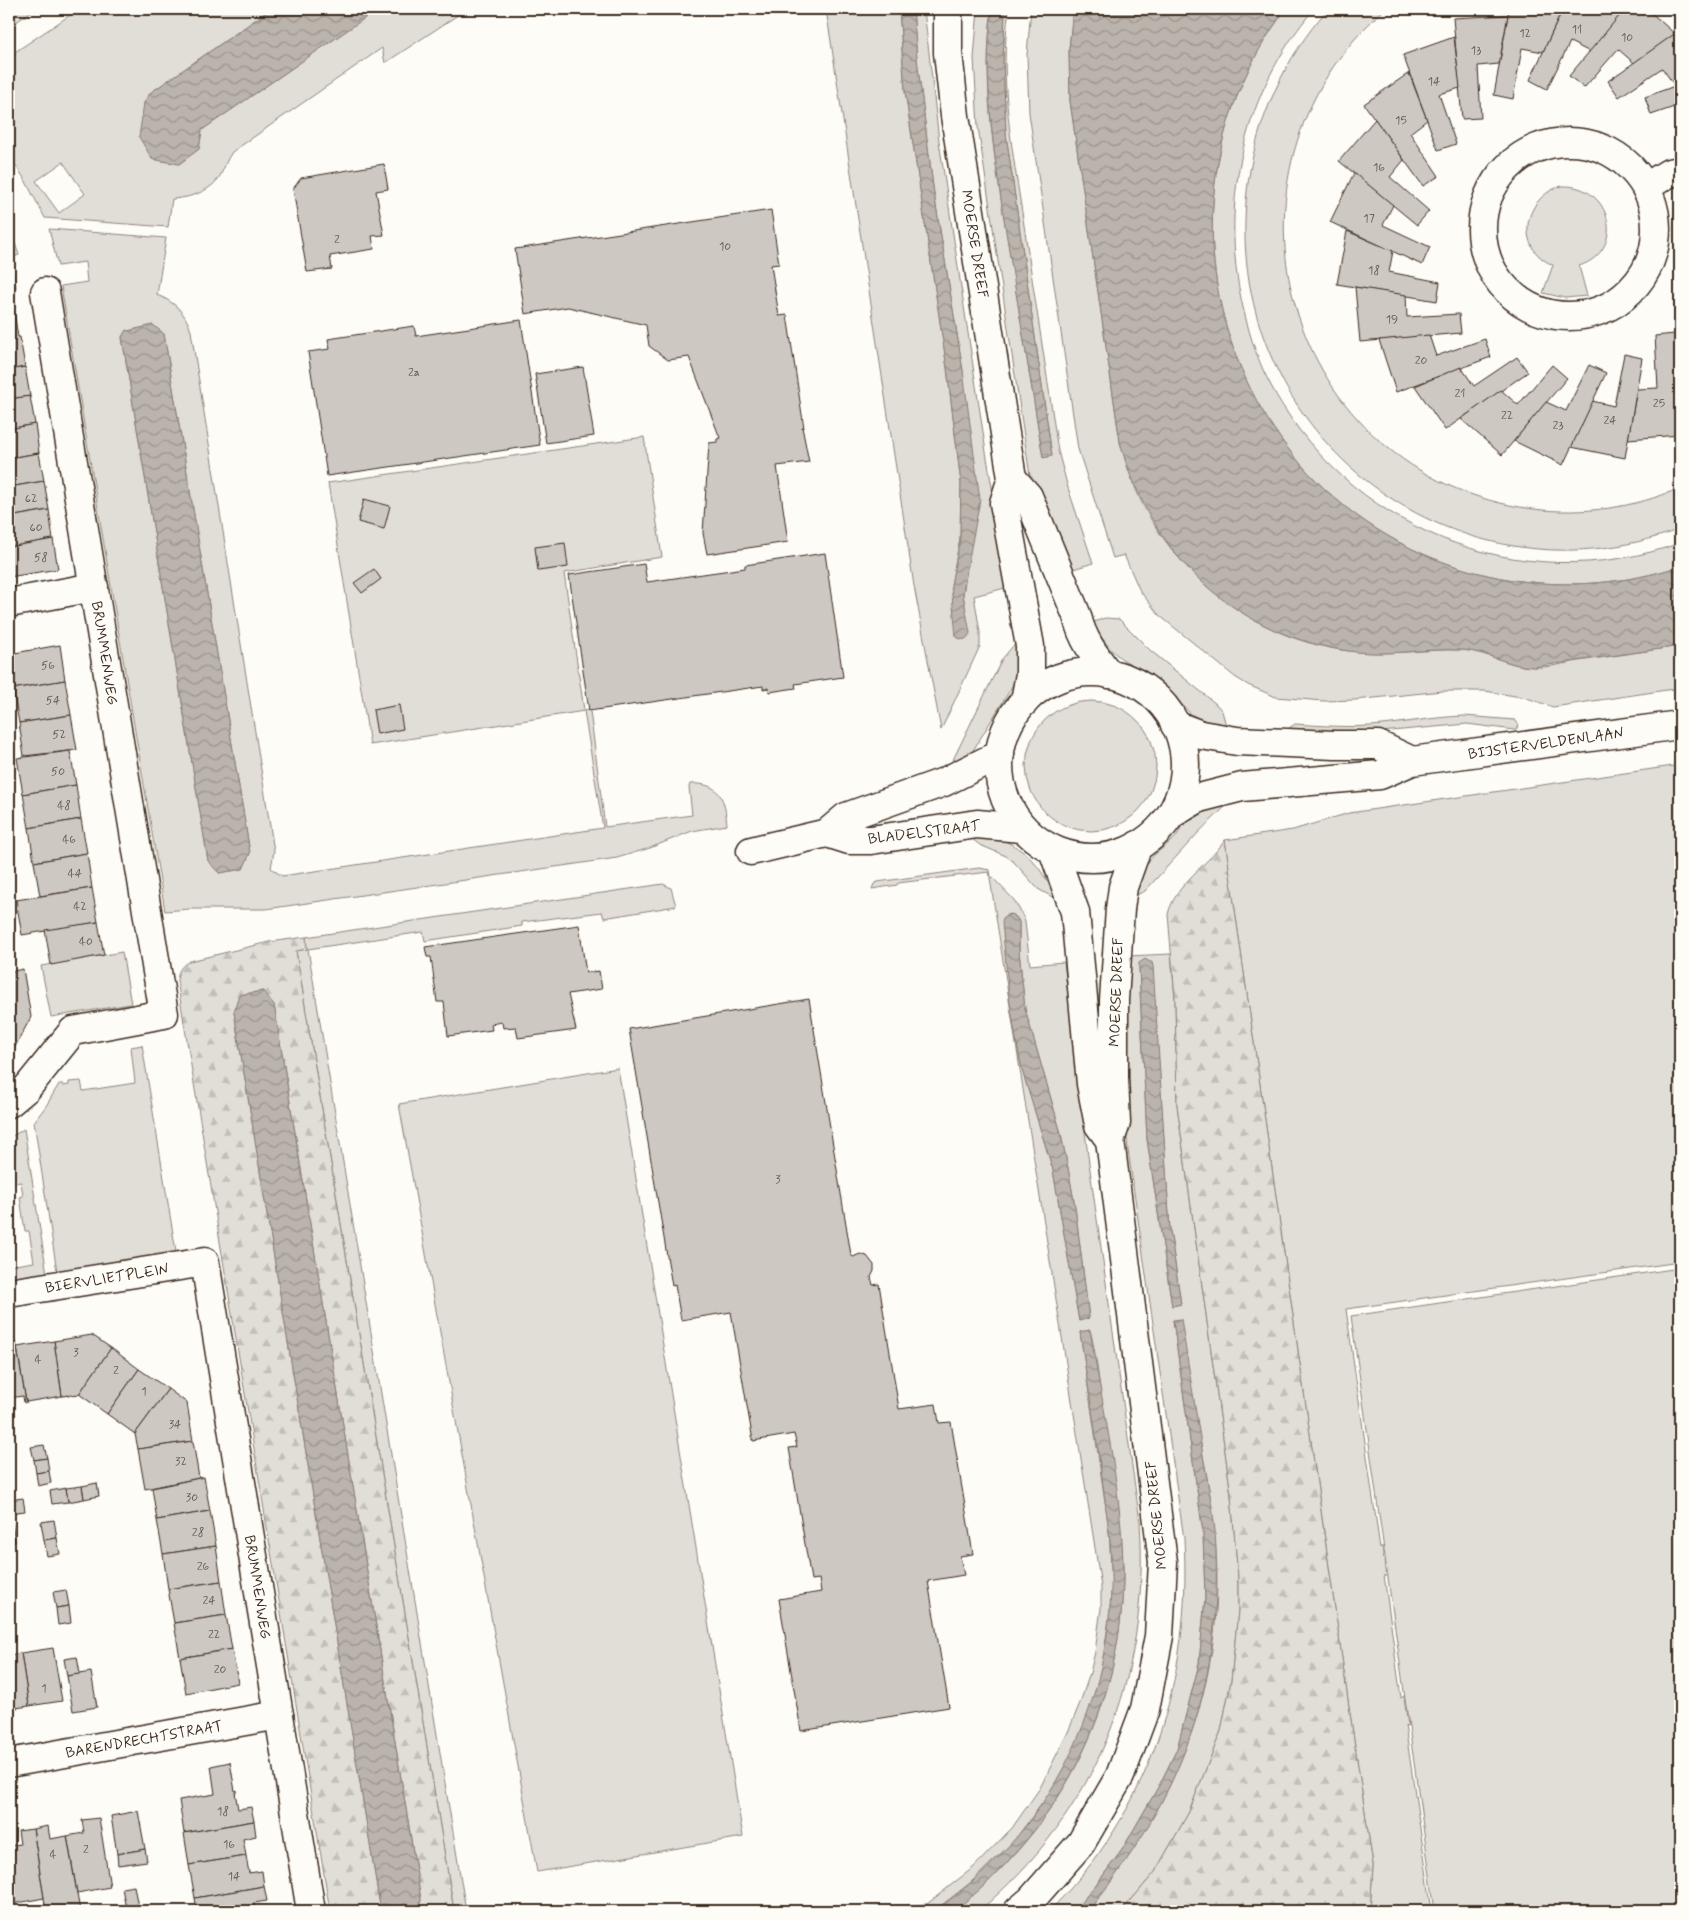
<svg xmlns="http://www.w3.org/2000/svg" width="1689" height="1920" font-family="Mynerve,sans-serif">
  <defs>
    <pattern id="forest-firs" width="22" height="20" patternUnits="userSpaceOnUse" patternTransform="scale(1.25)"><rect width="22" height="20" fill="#e1ded7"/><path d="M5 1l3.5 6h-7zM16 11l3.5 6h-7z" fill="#c2bfb8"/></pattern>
    <pattern id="water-waves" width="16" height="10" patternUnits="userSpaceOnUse" patternTransform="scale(1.25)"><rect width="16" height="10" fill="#bbb4ad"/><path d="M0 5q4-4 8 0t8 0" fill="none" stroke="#99938c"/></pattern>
  </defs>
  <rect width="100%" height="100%" fill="#fdfcf7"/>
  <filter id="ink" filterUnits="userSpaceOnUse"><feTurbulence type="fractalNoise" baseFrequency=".02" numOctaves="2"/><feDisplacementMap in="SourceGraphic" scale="10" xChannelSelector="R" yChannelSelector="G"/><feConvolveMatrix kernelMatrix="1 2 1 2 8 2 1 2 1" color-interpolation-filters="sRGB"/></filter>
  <g filter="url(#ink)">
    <g fill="#e1ded7" stroke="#8e847a" fill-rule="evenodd">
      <polygon points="9,9 35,9 9,27"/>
      <path d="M79,9H271L150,93L144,103L152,159L179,164L199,149L202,130L378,9H467L385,63L382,48L232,152C227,159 225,166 221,174C213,191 190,198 172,199L168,227L45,218L24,178L9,156V56ZM63,162L85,194L59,213L36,181Z"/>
      <polygon points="826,9 899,9 905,91 947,368 961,483 960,539 951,585 958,638 965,639 965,605 963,595 966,575 963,371 933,187 917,59 913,9 924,9 939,141 986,452 1009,587 974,596 980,632 980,646 941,730 914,586"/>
      <path d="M978,9H992C981,84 995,161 1007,236C1019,310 1031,383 1043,457L1052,456L1006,134L1003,62L1005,9H1009C998,81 1013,153 1024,225C1035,300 1047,375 1058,451L1068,488L1093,563L1070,570L1055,528L1030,476L978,127L974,58Z"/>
      <path d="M1031,9H1073L1069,49L1070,101L1120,442C1126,465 1134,488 1145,509C1188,588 1269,645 1359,652C1394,655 1427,649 1461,650C1487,651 1509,667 1534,667C1549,668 1565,663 1579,661C1613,656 1647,651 1680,646V688L1553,707L1527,698L1485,691H1442L1355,700L1323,701L1276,697L1248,685L1235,677L1159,615L1140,591L1124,555L1113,558L1078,449L1029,113L1027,54Z"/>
      <path d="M1286,9H1314C1245,90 1219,199 1242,303C1248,329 1255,354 1267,378C1343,529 1521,600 1680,543V566C1627,584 1569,588 1513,580C1244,538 1123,225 1286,9Z"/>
      <path d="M1328,9H1385C1198,171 1285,477 1533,509C1583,515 1634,508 1680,488V529C1450,615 1215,427 1248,183C1257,119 1285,57 1328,9Z"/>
      <path d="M1562,186C1612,184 1627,251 1579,266L1587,296L1565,298L1543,293L1553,265C1513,248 1524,196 1562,186Z"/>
      <polygon points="9,226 19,255 12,257 16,288 9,288"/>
      <path d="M49,229L166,238L157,295C175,302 185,312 191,331L274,851L271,868L282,876L603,828L584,711L370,745L328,483L644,437L662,557L564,573L584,710L590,711L605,827L692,815L689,787L690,784C721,782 725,800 727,825L692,831L650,848L617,858L266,909H190L165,911L61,286L87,282L85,262L58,266ZM153,325L164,334L250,853L243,869L219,873L208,860L122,337L126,330L128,331Z"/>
      <polygon points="1105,618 1119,619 1151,651 1216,704 1222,711 1227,729 1210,725 1191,714 1158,680 1122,659 1111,650 1091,623"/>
      <polygon points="1020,643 1018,674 1010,690 969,757 950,766 1002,659 1013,646"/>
      <circle cx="1091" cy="766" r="65"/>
      <path d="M1464,716L1515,720L1519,725L1516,730H1514L1467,724L1359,734L1290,731L1289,728L1295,724C1324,726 1354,728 1383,725C1410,722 1436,717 1464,716Z"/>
      <polygon points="1680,765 1680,1262 1346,1309 1380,1548 1382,1546 1386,1577 1384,1575 1401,1698 1404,1696 1408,1726 1405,1725 1432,1911 1370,1911 1373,1865 1348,1700 1225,840 1293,830 1349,813"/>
      <polygon points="1229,803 1199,832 1145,891 1132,897 1138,877 1147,863 1154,855 1176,837 1184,822 1204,811"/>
      <path d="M968,836C977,837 987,835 996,838C1027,847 1044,871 1056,899L1038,889L1014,862L1006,856L980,845Z"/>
      <path d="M979,868L990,870L991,876L1014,900L1022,914L1025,922L1030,965L1064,962L1088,1156L1140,1522C1150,1677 1098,1810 979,1911H953C1061,1828 1124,1707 1123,1569C1122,1516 1112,1464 1103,1412C1099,1385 1097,1356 1090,1330L1080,1332L1109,1529L1112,1589L1109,1619L1100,1677L1092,1704L1073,1752L1047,1797L1013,1842L970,1883L934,1911H823L927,1904L974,1867L1012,1828L1040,1788L1068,1732L1080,1703L1090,1673L1095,1652L1101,1608V1586L989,872L898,883L897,885L872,889L874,884L877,882ZM1011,914L1014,915L1019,922V951L1025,1009L1060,1130L1068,1168L1075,1207L1089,1318L1079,1321L1053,1170L1022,1070L1015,1034L1006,915Z"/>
      <polygon points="663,884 671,888 676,906 604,918 602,912 522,922 522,926 425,941 423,932 308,949 466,1911 454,1911 296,951 307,949 306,937"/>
      <polygon points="122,952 131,1004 51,1017 41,966"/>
      <path d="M1171,954L1175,998L1177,1105L1231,1495L1238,1577V1611L1231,1681L1221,1731L1189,1812L1155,1872L1122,1911H1088C1180,1798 1230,1675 1214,1528C1207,1458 1188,1389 1173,1320L1203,1532L1205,1598L1199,1664L1177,1749L1160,1784L1122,1850L1099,1881L1074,1911H1049C1150,1813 1192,1678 1184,1539L1128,1150L1123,1095L1127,956ZM1152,962L1170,1230L1181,1304L1172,1306L1147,1139L1139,967Z"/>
      <polygon points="142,1045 177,1258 58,1278 34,1122 46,1106 59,1084 63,1084 63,1086 69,1085 69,1082 81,1081 83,1091 135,1083 131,1047"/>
      <polygon points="618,1068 743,1837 537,1872 399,1104"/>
      <polygon points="24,1129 48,1280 9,1286 9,1266 34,1262 29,1231 25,1231 20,1197 23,1196 21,1182 9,1184 9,1138"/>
      <polygon points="1680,1268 1680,1911 1435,1911 1351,1316"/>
    </g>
    <g fill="url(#forest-firs)" stroke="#8e847a">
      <path d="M1225,840L1348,1700L1373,1865L1370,1911H1122L1155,1872L1189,1812L1221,1731L1231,1681L1238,1611V1577L1231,1495L1177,1105L1175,998L1168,914C1176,883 1208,865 1225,840Z"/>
      <path d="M306,937L307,949L296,951L454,1911H418L421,1900L274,1005L263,991L239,995L234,1012L380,1905L384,1911H330L177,980C178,971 181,965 190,961L269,942Z"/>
    </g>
    <g fill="url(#water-waves)" stroke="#887d74">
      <polygon points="271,9 378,9 202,130 199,149 179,164 152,159 139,137 144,103 150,93"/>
      <path d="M899,9H913L917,59L933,187L963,371L980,500L964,585L963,595L970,633C967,641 961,641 956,636L951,585L960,539L961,483L947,368L905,91Z"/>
      <path d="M992,9H1005L1003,62L1006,134L1052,456L1043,458C1031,380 1017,302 1005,225C994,154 982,80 992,9Z"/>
      <path d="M1073,9H1286C1123,225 1244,538 1513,580C1569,588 1627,584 1680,566V646L1534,667C1509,667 1487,651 1461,650C1426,648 1391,656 1356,652C1235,637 1152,557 1120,442L1070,101L1069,49Z"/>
      <polygon points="153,325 164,334 250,853 243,869 219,873 208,861 122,337 126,330 128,331"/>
      <polygon points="1011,914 1017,918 1019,922 1019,951 1025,1009 1060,1130 1068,1168 1075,1207 1089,1318 1079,1321 1053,1170 1022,1070 1015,1034 1009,997 1002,922 1003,918"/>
      <polygon points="1145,959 1152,963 1153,966 1170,1230 1181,1304 1172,1306 1147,1139 1139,967 1139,963"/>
      <polygon points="263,991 274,1005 421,1900 418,1911 384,1911 380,1906 234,1012 239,995"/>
      <path d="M1181,1319C1188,1365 1196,1410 1203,1456C1207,1481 1213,1506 1215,1531C1225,1682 1183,1795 1088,1911H1074L1099,1881L1122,1850L1160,1784L1177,1749L1199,1664L1205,1598L1203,1532L1173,1320Z"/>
      <path d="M1090,1330C1103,1409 1122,1489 1123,1569C1124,1675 1086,1774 1016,1852C1000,1871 984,1887 965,1902C961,1905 957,1910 953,1911C947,1913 939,1911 934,1911C1051,1832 1116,1701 1111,1560C1111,1540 1107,1520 1105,1500C1098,1444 1088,1388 1080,1332Z"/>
    </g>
    <g fill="#cdc8c2" stroke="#3b2a1e">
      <polygon points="1509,9 1563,9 1543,52 1522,48 1513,99 1494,95"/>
      <polygon points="1563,9 1614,9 1622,13 1590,52 1570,42 1547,89 1530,80"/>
      <polygon points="1625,9 1647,9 1675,34 1634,63 1618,49 1584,88 1569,76"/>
      <polygon points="1508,15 1499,64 1478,66 1481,118 1462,119 1453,18"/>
      <polygon points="1680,30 1680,84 1675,86 1662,68 1619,97 1608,81"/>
      <polygon points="1454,37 1460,88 1439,94 1456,144 1438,150 1403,55"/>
      <polygon points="1409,73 1427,120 1410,133 1439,176 1423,186 1364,104"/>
      <polygon points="1680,84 1680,105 1651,115 1645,97"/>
      <polygon points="1375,119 1404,160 1390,177 1429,211 1417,225 1339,161"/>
      <polygon points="384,164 388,189 376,191 384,235 372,236 374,249 330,256 332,269 307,272 293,189 301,178"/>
      <polygon points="1354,173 1393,205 1383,225 1430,247 1422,265 1330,222"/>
      <polygon points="771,210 779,264 771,265 779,316 787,315 804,428 802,427 809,462 777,466 788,542 707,554 703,533 709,443 717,442 717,439 720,438 689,357 668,360 649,346 646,325 568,307 525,314 515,249"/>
      <polygon points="1347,231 1393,251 1389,272 1440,282 1437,301 1337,284"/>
      <polygon points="1355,287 1406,295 1407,317 1459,314 1461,333 1360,342"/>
      <polygon points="9,312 14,312 18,337 20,337 25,367 9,370"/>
      <polygon points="521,320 540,445 327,476 308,352 330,349 328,339 414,326 416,336"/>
      <polygon points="1674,334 1680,403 1680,435 1628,439 1637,389 1658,388 1655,336"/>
      <polygon points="1429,335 1436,356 1485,339 1491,357 1396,392 1379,340"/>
      <polygon points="1624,354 1642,358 1625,458 1571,447 1592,401 1614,406"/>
      <polygon points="1517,357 1528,372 1445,430 1415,386 1461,367 1474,386"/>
      <polygon points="1552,365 1567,378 1502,455 1461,419 1501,390 1518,405"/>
      <polygon points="1589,365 1606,373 1563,465 1514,441 1546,402 1566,411"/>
      <polygon points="1680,365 1680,403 1676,366"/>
      <polygon points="25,367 30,396 9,399 9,370"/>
      <polygon points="583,367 594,436 546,443 535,374"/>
      <polygon points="30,396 35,424 9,429 9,399"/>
      <polygon points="35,424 39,453 9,458 9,429"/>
      <polygon points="39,453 44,481 9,487 9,458"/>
      <polygon points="44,481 49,510 9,517 9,487"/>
      <polygon points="364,499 390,506 384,529 358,522"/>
      <polygon points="49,510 53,539 9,547 9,517"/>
      <polygon points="53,539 58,569 9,577 9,547"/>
      <polygon points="565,543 568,567 538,571 535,547"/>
      <polygon points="825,553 843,677 795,684 796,688 769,692 768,688 763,689 763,686 589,711 569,575 644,564 647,582 745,568 745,565"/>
      <polygon points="374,569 381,579 362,593 354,583"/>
      <polygon points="60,645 65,680 13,689 9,654"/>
      <polygon points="65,680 71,715 19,723 13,689"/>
      <polygon points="399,705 403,729 377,734 373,710"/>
      <polygon points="71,715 77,750 24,756 19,723"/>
      <polygon points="70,751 76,785 23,794 17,758"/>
      <polygon points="76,785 81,819 29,828 23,794"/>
      <polygon points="81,819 87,853 34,862 29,828"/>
      <polygon points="87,853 92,888 40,896 34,862"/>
      <polygon points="92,888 98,922 22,935 16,900"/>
      <polygon points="98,922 104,955 51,965 45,930"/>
      <polygon points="579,925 586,973 599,971 602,989 568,994 576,1030 518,1038 516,1027 503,1028 502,1022 491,1024 492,1030 448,1036 444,1002 437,1002 431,957 427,957 425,947"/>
      <polygon points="23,969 31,1017 9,1058 9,972"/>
      <polygon points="809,999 851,1255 853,1257 860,1254 867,1256 874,1265 874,1271 871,1277 873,1285 879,1284 899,1409 936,1404 939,1423 951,1422 973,1554 960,1556 964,1575 928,1581 949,1707 801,1731 779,1599 821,1592 819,1579 811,1580 789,1448 797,1447 794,1434 753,1441 731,1312 681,1320 675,1285 672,1286 629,1029"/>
      <polygon points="92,1335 111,1348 79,1394 62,1396 54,1341"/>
      <polygon points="54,1341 62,1396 26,1402 17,1347"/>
      <polygon points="16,1342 26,1402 24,1403 23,1396 9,1398 9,1343"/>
      <polygon points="111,1348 139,1369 107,1414 79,1394"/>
      <polygon points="139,1369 168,1389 135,1434 107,1414"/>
      <polygon points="168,1389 187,1403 193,1441 138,1449 135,1434"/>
      <polygon points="193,1441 199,1478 145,1489 138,1449"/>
      <polygon points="44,1445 47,1458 34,1460 31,1447"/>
      <polygon points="47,1458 49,1471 36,1473 34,1460"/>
      <polygon points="49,1471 51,1483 38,1486 36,1473"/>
      <polygon points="204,1477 210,1511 157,1520 152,1488"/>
      <polygon points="97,1483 99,1496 84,1499 82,1486"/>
      <polygon points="82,1486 84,1499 68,1502 66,1488"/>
      <polygon points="66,1488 68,1502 52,1504 50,1491"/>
      <polygon points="23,1498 25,1511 9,1513 9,1500"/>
      <polygon points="210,1511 216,1546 163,1554 157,1520"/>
      <polygon points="54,1520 57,1538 44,1540 41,1522"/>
      <polygon points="9,1523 12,1523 15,1542 9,1543"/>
      <polygon points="57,1538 60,1554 47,1556 44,1540"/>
      <polygon points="216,1546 221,1581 168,1589 163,1554"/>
      <polygon points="221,1581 226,1615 174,1623 168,1589"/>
      <polygon points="66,1590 69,1606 56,1608 53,1592"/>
      <polygon points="69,1606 71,1623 58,1625 56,1608"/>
      <polygon points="226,1615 232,1649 180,1658 174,1623"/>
      <polygon points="53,1648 62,1701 29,1706 21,1653"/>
      <polygon points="232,1649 238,1683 186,1693 180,1658"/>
      <polygon points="21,1653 29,1706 9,1709 9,1655"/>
      <polygon points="77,1657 80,1674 67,1676 64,1659"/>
      <polygon points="91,1672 97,1707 73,1711 67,1676"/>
      <polygon points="230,1762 235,1791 237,1790 237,1792 235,1792 238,1809 251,1807 254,1821 184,1833 179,1800 215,1794 211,1766"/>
      <polygon points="138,1811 145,1849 117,1854 111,1816"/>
      <polygon points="99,1818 110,1887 77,1893 67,1836 84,1833 82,1820"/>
      <polygon points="254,1821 256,1836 243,1839 246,1856 189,1865 184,1833"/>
      <polygon points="48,1826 50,1839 67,1836 80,1911 46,1911 33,1829"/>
      <polygon points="33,1829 44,1898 12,1904 9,1883 9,1846 20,1844 18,1831"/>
      <polygon points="145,1849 147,1861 118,1865 117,1854"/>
      <polygon points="246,1856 249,1873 262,1871 264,1886 195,1898 189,1865"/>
      <polygon points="134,1886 138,1907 126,1909 122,1888"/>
      <polygon points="264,1886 267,1901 254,1903 255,1911 197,1911 195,1898"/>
      <polygon points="138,1907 139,1911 126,1911 126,1909"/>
    </g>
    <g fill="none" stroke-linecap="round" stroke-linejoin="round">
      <g stroke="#3b2a1e" stroke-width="31">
        <g id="minor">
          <polyline points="948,9 948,53 955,116 1012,478 1004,503 1030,646 1030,674 1025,701"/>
          <circle cx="1569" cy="229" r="87"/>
          <polyline points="1646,187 1669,173 1680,171"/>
          <path d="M1012,478L1028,496L1077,616C1082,639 1095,656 1109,674"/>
          <polyline points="9,603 94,587"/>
          <circle cx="1092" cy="765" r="93"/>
          <polyline points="1175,725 1201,735 1237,741 1335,745 1378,745 1412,761"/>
          <polyline points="1175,812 1199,798 1242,787 1380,775 1412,761 1680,725"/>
          <polyline points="827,833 849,840 871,840 977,824 1021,828"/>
          <polyline points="751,851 827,833 846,817 944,782 1000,754"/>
          <polyline points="9,1103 27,1088 73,1031 164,1014 45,292"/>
          <polyline points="1110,1140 1116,1123 1114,1077 1114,1000 1120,909 1123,887 1138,845"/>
          <polyline points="9,1293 205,1262 311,1911"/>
          <polyline points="9,1763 279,1715"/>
          <polyline points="1018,1911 1031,1900 1081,1843 1120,1776 1145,1709 1159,1636 1163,1562 1110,1140 1099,1125 1091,1084 1075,912 1053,850"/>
        </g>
      </g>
      <use href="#minor" stroke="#fdfcf7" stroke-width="28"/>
    </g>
  </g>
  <g text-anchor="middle" stroke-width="5" stroke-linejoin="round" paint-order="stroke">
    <g font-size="12" fill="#605247">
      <text x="1577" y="33">11</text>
      <text x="1525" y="37">12</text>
      <text x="1627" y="41">10</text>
      <text x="1476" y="54">13</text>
      <text x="1434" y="85">14</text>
      <text x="1401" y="124">15</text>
      <text x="1379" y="171">16</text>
      <text x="1369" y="222">17</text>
      <text x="337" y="243">2</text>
      <text x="725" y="250">10</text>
      <text x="1374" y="274">18</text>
      <text x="1392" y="323">19</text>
      <text x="1421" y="364">20</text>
      <text x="414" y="376">2a</text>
      <text x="1460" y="397">21</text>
      <text x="1659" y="407">25</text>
      <text x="1507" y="419">22</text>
      <text x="1610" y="424">24</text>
      <text x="1558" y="429">23</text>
      <text x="31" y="502">62</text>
      <text x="36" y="531">60</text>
      <text x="41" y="561">58</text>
      <text x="48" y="669">56</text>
      <text x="53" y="704">54</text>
      <text x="59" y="738">52</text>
      <text x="58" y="775">50</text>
      <text x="64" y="809">48</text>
      <text x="69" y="843">46</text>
      <text x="75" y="877">44</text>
      <text x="80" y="910">42</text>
      <text x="86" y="945">40</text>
      <text x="778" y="1183">3</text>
      <text x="76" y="1356">3</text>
      <text x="38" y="1363">4</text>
      <text x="116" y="1374">2</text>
      <text x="144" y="1395">1</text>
      <text x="175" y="1428">34</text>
      <text x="181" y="1465">32</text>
      <text x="192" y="1501">30</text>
      <text x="198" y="1536">28</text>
      <text x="203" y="1570">26</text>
      <text x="209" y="1604">24</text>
      <text x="214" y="1638">22</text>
      <text x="220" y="1673">20</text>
      <text x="44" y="1692">1</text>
      <text x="223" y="1815">18</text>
      <text x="229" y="1848">16</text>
      <text x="86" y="1853">2</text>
      <text x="53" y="1858">4</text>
      <text x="234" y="1880">14</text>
    </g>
    <g font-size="15" fill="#3b2a1e" stroke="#fdfcf7">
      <text transform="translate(975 244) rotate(81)" y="5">MOERSE DREEF</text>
      <text transform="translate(105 653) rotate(81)" y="5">BRUMMENWEG</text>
      <text transform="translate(1546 743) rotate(-8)" y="5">BIJSTERVELDENLAAN</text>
      <text transform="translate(924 832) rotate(-7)" y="5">BLADELSTRAAT</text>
      <text transform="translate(1116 992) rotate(-88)" y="5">MOERSE DREEF</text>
      <text transform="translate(107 1278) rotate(-9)" y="5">BIERVLIETPLEIN</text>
      <text transform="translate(1156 1515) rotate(-96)" y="5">MOERSE DREEF</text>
      <text transform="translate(258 1587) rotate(81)" y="5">BRUMMENWEG</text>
      <text transform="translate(144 1739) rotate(-10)" y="5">BARENDRECHTSTRAAT</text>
    </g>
  </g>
  <rect width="1689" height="1920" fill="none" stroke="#fdfcf7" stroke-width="30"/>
  <rect x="15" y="15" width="1659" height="1890" fill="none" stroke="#3b2a1e" stroke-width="2" filter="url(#ink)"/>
</svg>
